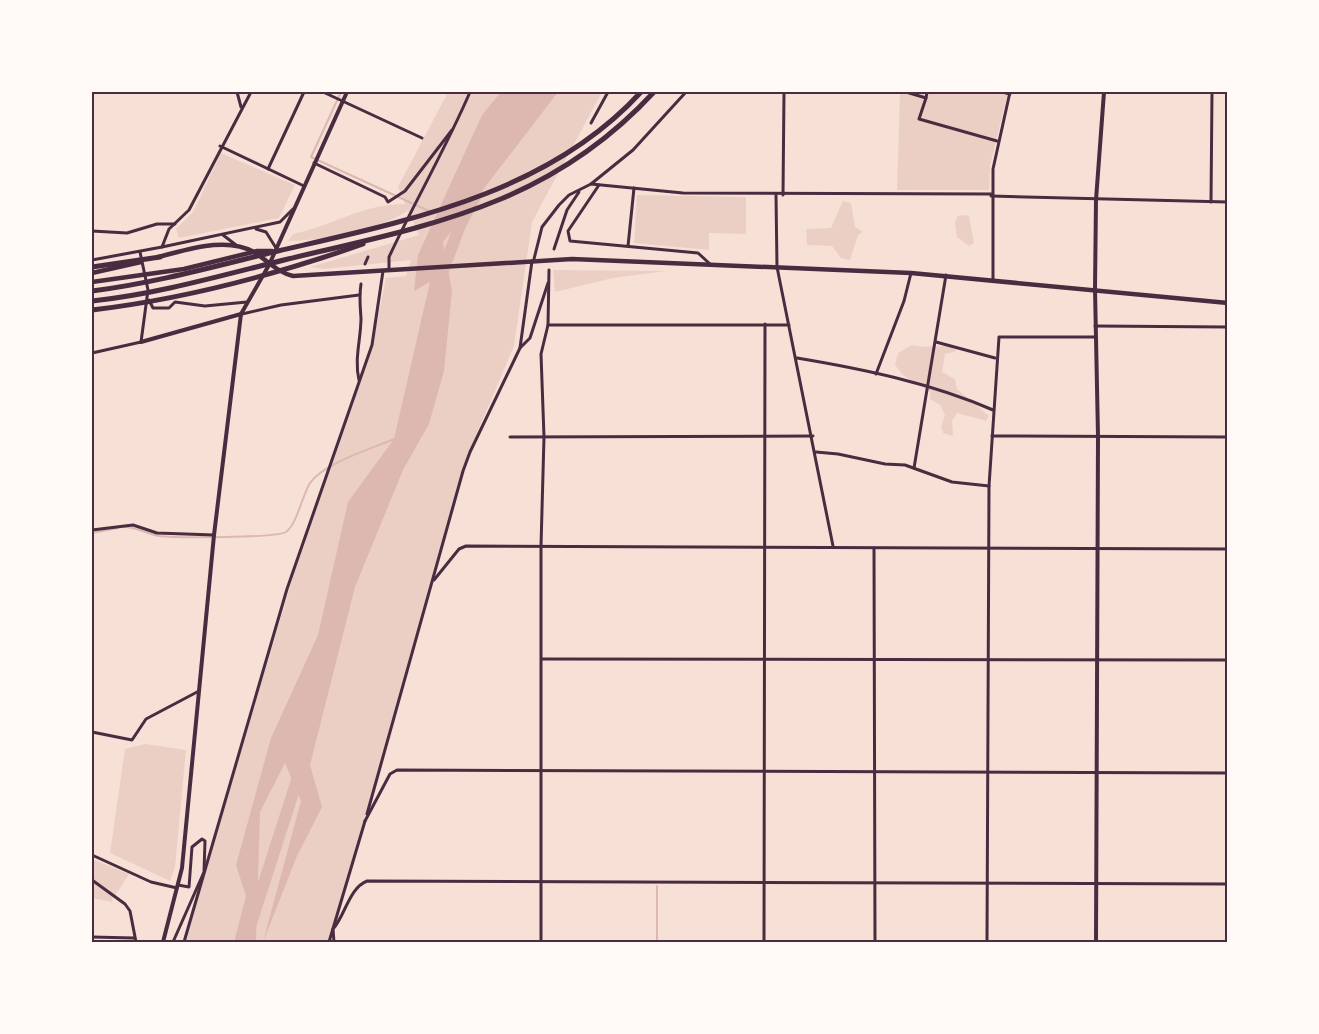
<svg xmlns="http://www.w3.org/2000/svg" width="1319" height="1034" font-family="Helvetica,sans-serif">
  <rect width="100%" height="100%" fill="#f7e1d7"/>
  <g fill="#ebcfc5">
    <path d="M448,92H602L532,222L514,346L465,461L415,645L328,942H184L313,510L372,345L386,278L406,276L411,260L324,269L310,267L419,235L408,210C381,230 321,241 288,241L293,234C332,226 362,204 405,204L398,187Z"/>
    <polygon points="900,92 1008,92 990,166 989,190 897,190"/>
    <polygon points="221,153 295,185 279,218 179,238 176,229 193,212"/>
    <polygon points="637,195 746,197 746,234 709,233 709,250 634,243"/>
    <polygon points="843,201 851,203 855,227 863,232 858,235 850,260 841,258 832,246 807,245 806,229 831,228"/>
    <polygon points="966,215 969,216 974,243 969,246 957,237 955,222 958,216"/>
    <polygon points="553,270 666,271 613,278 555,292"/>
    <path d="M912,345C927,349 941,344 956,347L955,352L945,354L942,372L955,379L957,389L989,416L986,421L957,413L952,421L953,436L943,433L941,427L945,415L940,405L930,399V392L903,375L895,365L898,353Z"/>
    <polygon points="145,744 186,750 175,867 170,881 110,853 125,749"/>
    <polygon points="92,859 129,874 115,896 113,895 112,902 92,898"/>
  </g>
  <polygon fill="#dcb8b0" points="501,92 558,92 443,242 452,291 444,371 429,424 403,470 355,587 310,765 322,807 297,856 263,942 301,801 285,763 260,812 256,942 234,942 246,896 236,865 271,738 318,635 348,502 394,439 430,282 414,291 418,255 482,115"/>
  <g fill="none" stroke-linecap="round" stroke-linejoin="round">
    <g stroke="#dcb8b0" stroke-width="2">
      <polyline points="341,92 311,157 429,211"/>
      <path d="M124,527C137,527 147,534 159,536C175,538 277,538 286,532C297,524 302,496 310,483C324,463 371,449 394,439"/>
      <polyline points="92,533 118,528"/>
      <polyline points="657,942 657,886"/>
    </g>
    <g stroke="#dcb8b0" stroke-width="12">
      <polyline points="441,276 460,225 477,193"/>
      <polyline points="245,942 300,771"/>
    </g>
    <g stroke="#4a2c40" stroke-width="3">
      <polyline points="237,92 241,107"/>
      <polyline points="323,92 422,138"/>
      <polyline points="906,92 926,98 927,92"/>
      <polyline points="1002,92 1010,94"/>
      <polyline points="926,98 919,119 997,141"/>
      <polyline points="591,123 608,92"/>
      <polyline points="220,146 304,186"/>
      <polyline points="314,163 385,197 388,202 405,191 452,130"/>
      <polyline points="268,169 304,92"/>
      <polyline points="591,184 683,193 992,194"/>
      <polyline points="599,185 568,231 570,241 698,253 710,264"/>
      <polyline points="776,195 777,267 833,546"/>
      <polyline points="783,195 784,92"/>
      <polyline points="991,196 1228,202"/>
      <polyline points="1211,202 1212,92"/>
      <polyline points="256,229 266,232 276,248"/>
      <polyline points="92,231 127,233 157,224 175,224"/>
      <polyline points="223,235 236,245"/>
      <polyline points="628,246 634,188"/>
      <polyline points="162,247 280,222 293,209"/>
      <polyline points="554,249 567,210 579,192"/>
      <polyline points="534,259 542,227 559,205 569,195 591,184 633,150 686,92"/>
      <polyline points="92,260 162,247 169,229 189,210 251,92"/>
      <polyline points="365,264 368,257"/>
      <path d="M389,269V257C415,201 446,148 470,92"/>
      <polyline points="993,279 993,169 1010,92"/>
      <polyline points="149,300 153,308 169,308 175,302 205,306 247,302"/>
      <polyline points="242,314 281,305 359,295"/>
      <polyline points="548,325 789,325"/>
      <polyline points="1095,326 1228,327"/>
      <polyline points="936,342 995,358"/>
      <polyline points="520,348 532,261"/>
      <polyline points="92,353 141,342 148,290 140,252"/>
      <path d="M797,358C863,369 931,383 993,410"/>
      <polyline points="876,374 904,301 911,273"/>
      <path d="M359,380C354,359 361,339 361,318C360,306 359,296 361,284"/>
      <polyline points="992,436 1228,437"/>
      <polyline points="510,437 813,436"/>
      <polyline points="816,452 838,454 885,464 905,465 952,482 989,486"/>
      <polyline points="914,468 946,275"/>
      <polyline points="92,530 133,525 157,533 214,535"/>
      <polyline points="874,548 875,942"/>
      <polyline points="434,580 459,549 466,546 1228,549"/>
      <polyline points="542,659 1228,660"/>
      <polyline points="92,732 132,740 146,719 199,691"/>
      <polyline points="367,814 463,471 470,452 520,348 530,338 548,283"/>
      <polyline points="365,821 390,774 397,770 1228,773"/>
      <polyline points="92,855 151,882 177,888"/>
      <polyline points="92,880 125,904 130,911 136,942"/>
      <polyline points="92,937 134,938"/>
      <polyline points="173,942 204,872 205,841 202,839 192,847 189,887 178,885"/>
      <polyline points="184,942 287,589 372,345 383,271"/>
      <polyline points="329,942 365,821"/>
      <path d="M334,942L333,929C345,916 349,888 367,881L1228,884"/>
      <polyline points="541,942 541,546 544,437 541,354 548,325 549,270"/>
      <polyline points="764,942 765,324"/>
      <polyline points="987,942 989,486 999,337 1095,337"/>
    </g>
    <g stroke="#4a2c40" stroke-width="4">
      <polyline points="141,342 241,314"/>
      <polyline points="163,942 182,868 214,535 241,314 269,265 347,92"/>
      <polyline points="1096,942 1098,436 1095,289 1096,200 1104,92"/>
    </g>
    <g stroke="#4a2c40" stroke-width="4.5">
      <path d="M158,257C187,250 226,236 254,252C268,261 277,272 293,276L572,259L911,273L1228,303"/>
      <polyline points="92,273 141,262"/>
      <polyline points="92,282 184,269 257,251 272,251"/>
    </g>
    <g stroke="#4a2c40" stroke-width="5">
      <polyline points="92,267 160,257"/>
      <path d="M92,291C155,283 216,266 278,251C407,221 548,194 641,92"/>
      <path d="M92,301C158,294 223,275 288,259C431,225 550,205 654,92"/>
      <path d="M92,310C185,299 275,275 363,244"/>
    </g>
  </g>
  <rect width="1319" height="1034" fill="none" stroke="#fffaf5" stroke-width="186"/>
  <rect x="93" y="93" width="1133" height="848" fill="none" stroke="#4a2c40" stroke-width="2"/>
</svg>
